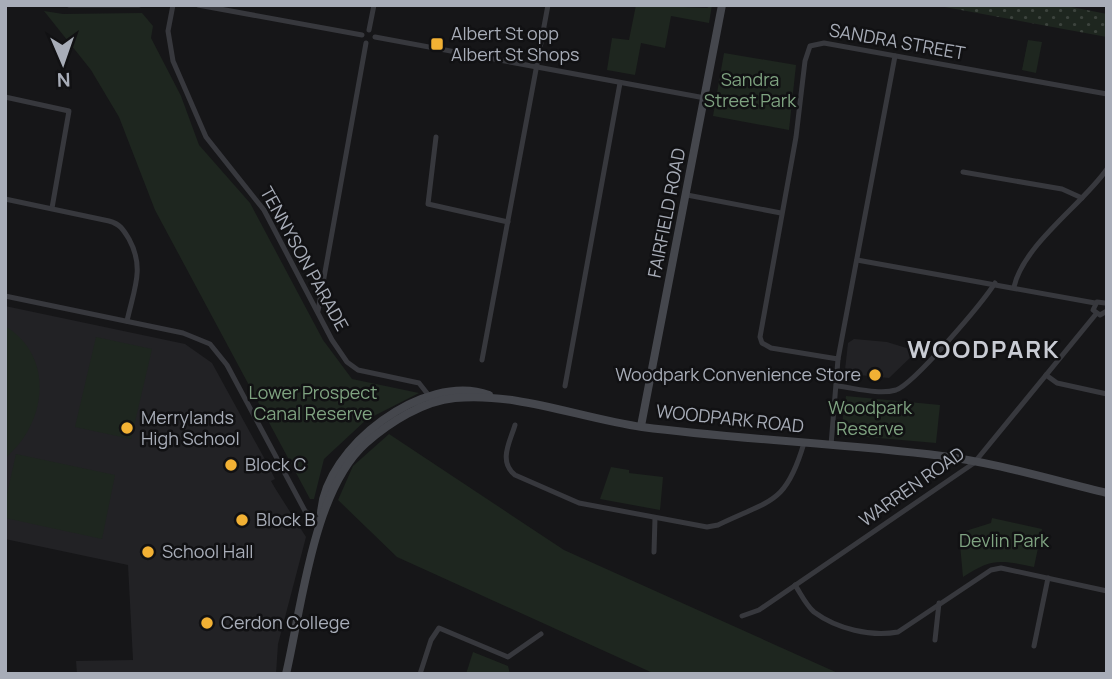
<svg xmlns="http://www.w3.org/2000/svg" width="1112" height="679" font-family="Manrope,sans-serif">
  <defs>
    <pattern id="grass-dots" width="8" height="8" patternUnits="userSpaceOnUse" patternTransform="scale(1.75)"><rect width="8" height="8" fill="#1e261f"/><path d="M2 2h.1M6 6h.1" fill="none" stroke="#3c433d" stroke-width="1.8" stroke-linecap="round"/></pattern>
  </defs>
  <rect width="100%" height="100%" fill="#161618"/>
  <g fill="#222225">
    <polygon points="5,306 185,344 212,363 268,465 275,479 271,481 275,488 306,537 278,644 276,674 77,674 76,661 133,660 128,565 5,539"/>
    <polygon points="854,339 887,342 913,350 914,354 889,378 849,374 845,370 848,343"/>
  </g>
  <polygon fill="url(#grass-dots)" points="934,5 1061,5 1107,14 1107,37"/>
  <g fill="#1e261f">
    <polygon points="636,5 707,8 712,5 709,23 671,16 665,48 641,43 635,75 607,70 612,38 629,40"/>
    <polygon points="44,11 63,14 142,13 153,26 151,38 181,96 199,145 250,203 323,340 352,379 419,393 366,420 324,459 314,499 310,499 155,210 119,117 91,70"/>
    <polygon points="1028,40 1042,42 1036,73 1022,70"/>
    <polygon points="724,53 796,65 789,130 713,116"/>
    <path d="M5,326C55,356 47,424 5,458Z"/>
    <polygon points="96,337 152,349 131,439 75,427"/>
    <polygon points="846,396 940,405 936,443 844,435 841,431"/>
    <polygon points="389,434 564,550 840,674 655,674 397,557 338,500 353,466"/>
    <polygon points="16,454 115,475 102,539 5,518 5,503"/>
    <polygon points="611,467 629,470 629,473 663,477 660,510 600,499"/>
    <path d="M992,518L1042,529L1034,567C1000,560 992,558 963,577L959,533L991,523Z"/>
    <polygon points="473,652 508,666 510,674 466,674"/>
  </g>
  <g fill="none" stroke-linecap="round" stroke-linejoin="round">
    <g stroke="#37383d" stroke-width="5">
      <polyline points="69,5 139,5"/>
      <polyline points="173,5 168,31 173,61 206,137 264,210 332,340 347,362 358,370 419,383 430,397"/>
      <polyline points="198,5 362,35"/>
      <polyline points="369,30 374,5"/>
      <polyline points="375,37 705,98"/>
      <polyline points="5,97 69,111 52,208"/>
      <polyline points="436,137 428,204 508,222"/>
      <polyline points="963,172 1062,189 1082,198"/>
      <polyline points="687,195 781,213"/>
      <path d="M5,199L109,221C120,224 123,229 129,239C145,268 134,289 127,321"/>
      <polyline points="857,260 1095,303"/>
      <path d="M1014,287C1023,245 1083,204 1107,169"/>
      <polyline points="5,296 183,333 210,344 227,365 305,511 321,522"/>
      <polyline points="1105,303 1097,302 1093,310 1100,315 1107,311"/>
      <polyline points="318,311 366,43"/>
      <polyline points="838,359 771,348 762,343 760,337 796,137 805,61 810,46 824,43 1107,94"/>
      <polyline points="482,360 548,5"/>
      <polyline points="1046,375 1057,383 1107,394"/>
      <polyline points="565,386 620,83"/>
      <path d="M837,386C855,388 879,395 896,390C914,384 983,302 995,283"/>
      <path d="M515,425C510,442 498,461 515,475L579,503L707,527L718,525C772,499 786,504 804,443"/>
      <polyline points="831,445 838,359 895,56"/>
      <polyline points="654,552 655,518"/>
      <path d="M795,585C801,594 806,605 814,612C837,629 871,637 898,632L991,570L1001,568L1107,591"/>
      <polyline points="742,616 759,610 974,463 1096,314"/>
      <polyline points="935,640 939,603"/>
      <polyline points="1034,646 1048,578"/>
      <polyline points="420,674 431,640 439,628 508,657 541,634"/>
    </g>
    <g stroke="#45474d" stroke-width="8">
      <polyline points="641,426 722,5"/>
      <path d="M321,513C325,447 425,371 489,395"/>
      <path d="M286,674C302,606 313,490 366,443C390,422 423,401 455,398C517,392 580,418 642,427C741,440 842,443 942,456C997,463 1052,480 1107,493"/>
    </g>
  </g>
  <g fill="#f2b134" stroke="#111113" stroke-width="2.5">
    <rect x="430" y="37" width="14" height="14" rx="3.5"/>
    <circle cx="875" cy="375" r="7"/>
    <circle cx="127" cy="428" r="7"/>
    <circle cx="231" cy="465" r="7"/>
    <circle cx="242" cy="520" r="7"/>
    <circle cx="148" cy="552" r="7"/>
    <circle cx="207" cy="623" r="7"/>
  </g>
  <g text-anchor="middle" stroke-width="5" stroke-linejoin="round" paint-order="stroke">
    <g font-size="18" fill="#a8adb8" stroke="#111113" text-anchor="start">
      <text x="451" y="40">Albert St opp<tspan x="451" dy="21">Albert St Shops</tspan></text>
      <text x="861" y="381" text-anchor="end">Woodpark Convenience Store</text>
      <text x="141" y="424">Merrylands<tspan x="141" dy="21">High School</tspan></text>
      <text x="245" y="471">Block C</text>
      <text x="256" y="526">Block B</text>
      <text x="162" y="558">School Hall</text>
      <text x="221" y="629">Cerdon College</text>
    </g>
    <g font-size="18" fill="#a8adb8" stroke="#111113">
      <text transform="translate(897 42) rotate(10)" y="6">SANDRA STREET</text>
      <text transform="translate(667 213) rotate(-79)" y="6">FAIRFIELD ROAD</text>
      <text transform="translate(304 259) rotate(61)" y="6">TENNYSON PARADE</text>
      <text transform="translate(730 419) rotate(6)" y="6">WOODPARK ROAD</text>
      <text transform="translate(912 487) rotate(-35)" y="6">WARREN ROAD</text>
    </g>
    <g font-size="18" fill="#7fa381" stroke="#111113">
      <text x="750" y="86">Sandra<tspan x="750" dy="21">Street Park</tspan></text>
      <text x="313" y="399">Lower Prospect<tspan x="313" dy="21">Canal Reserve</tspan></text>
      <text x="870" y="414">Woodpark<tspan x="870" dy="21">Reserve</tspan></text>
      <text x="1004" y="547">Devlin Park</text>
    </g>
    <g font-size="24" font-weight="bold" letter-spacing="2" fill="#c9ccd4" stroke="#111113">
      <text x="984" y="358">WOODPARK</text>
    </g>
  </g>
  <rect width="1112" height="679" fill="none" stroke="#a8adb8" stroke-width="14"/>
  <g transform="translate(63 63) rotate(178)" stroke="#111113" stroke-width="5" paint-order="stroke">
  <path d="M0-5L12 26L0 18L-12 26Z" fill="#a8adb8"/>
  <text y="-10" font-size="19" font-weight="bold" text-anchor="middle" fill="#a8adb8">N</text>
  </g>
</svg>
